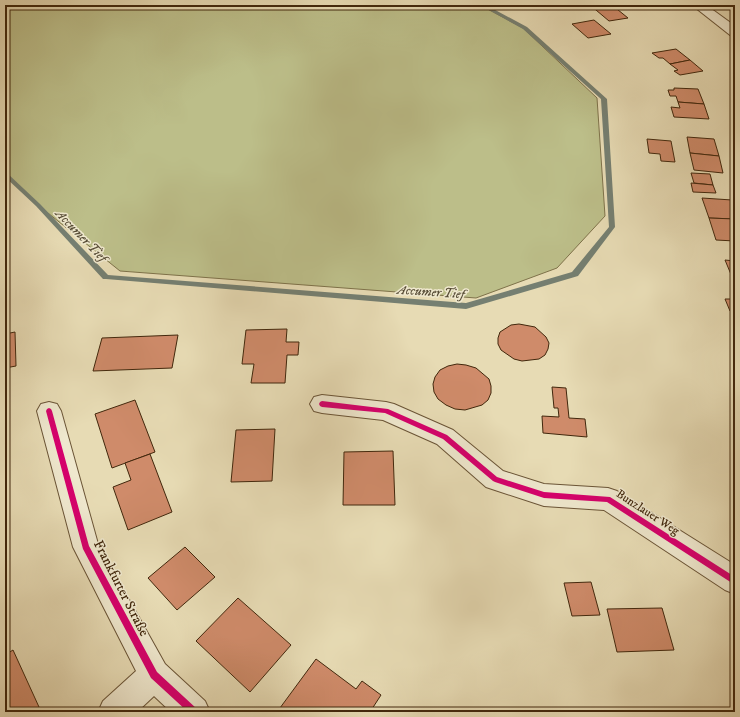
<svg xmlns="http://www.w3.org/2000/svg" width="740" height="717" font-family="'IM FELL DW Pica',serif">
  <rect width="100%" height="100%" fill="#e7dbb4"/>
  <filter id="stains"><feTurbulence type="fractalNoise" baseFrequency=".005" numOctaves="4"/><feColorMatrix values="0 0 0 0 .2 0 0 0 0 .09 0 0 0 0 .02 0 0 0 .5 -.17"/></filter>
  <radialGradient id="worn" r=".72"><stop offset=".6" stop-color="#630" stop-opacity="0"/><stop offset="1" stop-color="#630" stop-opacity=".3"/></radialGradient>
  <polygon fill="#bcbe89" stroke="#7e724a" points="5,5 480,5 523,28 597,98 605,216 557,268 476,298 120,271 38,205 5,174"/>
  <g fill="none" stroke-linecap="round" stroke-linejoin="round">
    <polygon fill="#757f71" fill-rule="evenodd" points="480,5 486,5 527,27 607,99 615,227 578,276 466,309 106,279 103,279 36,206 5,177 5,172 7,173 40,204 108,275 466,303 572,272 609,227 601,99 523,29"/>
  </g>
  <g fill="#cf8b6a" stroke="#41270c">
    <polygon points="590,5 612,5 628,18 609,21"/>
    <polygon points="594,20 611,34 588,38 572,24"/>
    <polygon points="676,49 690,60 670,64 663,58 659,58 652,53"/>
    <polygon points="690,60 703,71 680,75 674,71 678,70 670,64"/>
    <polygon points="674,88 698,89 704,104 678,102 676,96 670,96 668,90 674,90"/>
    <polygon points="678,102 704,104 709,119 674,117 671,107 680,108"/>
    <polygon points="687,137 714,139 719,156 690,153"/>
    <polygon points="647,139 671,141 675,162 661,161 660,154 649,153"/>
    <polygon points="690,153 719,156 723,173 694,170"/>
    <polygon points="691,173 710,174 713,185 694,183"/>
    <polygon points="691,183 713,185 716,193 693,192"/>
    <polygon points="702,198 732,200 735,207 735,219 709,218"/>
    <polygon points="709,218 735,219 735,241 716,240"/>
    <polygon points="725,260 735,261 735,284"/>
    <polygon points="725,299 735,299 735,311 730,311"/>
    <polygon points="519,324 535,327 546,337 549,343 548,349 545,355 539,359 522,361 514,359 501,350 498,344 498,338 500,332 511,325"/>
    <polygon points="287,329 286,342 299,342 298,355 287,355 285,383 251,383 254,364 242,364 246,330"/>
    <polygon points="15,332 16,366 5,368 5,334"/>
    <polygon points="178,335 172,368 93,371 102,338"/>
    <polygon points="457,364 466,365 476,368 489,379 491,386 491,393 488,400 482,405 465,410 455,409 446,405 438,399 434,392 433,384 435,377 440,370 448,366"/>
    <polygon points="552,387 566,388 569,418 585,419 587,437 543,433 542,416 559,417 558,408 554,408"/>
    <polygon points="135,400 155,452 112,468 95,414"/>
    <polygon points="275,429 272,481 231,482 236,430"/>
    <polygon points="393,451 395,505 343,505 344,452"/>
    <polygon points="150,454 172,512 128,530 113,487 131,480 125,463"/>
    <polygon points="185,547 215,577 177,610 148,578"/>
    <polygon points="591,582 600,615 572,616 564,583"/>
    <polygon points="238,598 291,645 250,692 196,641"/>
    <polygon points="662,608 674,650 617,652 607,609"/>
    <polygon points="13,650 39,707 32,712 5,712 5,655"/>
    <polygon points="316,659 356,689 362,681 381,695 370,712 277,712"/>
  </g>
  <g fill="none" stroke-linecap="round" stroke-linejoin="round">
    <g stroke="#6a5436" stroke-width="2">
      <g id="street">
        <polygon points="692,5 706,5 735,26 735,36 730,35"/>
        <polygon points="322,395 386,402 394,404 453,430 503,471 544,484 608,488 617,491 735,565 735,594 725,590 604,510 544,506 495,490 486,487 437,444 383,420 322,413 314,411 310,404 314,397"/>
        <polygon points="49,402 57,404 61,411 98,544 165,664 205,701 210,712 171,712 154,696 137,712 98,712 103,701 136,671 73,547 37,411 41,404"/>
      </g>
    </g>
    <use href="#street" fill="#efe8ce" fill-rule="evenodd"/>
    <g stroke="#efe8ce" stroke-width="2">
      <g id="cycleway">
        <polygon points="322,401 388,409 447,435 497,477 544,492 610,497 735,577 735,585 607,502 544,498 495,482 493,481 443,439 385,413 322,407 320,406 319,404 320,402"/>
        <polygon points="49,408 51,409 52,411 89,546 157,672 197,709 198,712 188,712 151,678 83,549 46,411 47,409"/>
      </g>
    </g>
    <use href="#cycleway" fill="#d6006c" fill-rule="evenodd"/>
  </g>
  <g text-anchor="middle" stroke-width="3" stroke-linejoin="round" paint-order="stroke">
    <g font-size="12" fill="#41270c" stroke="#efe8ce">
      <text transform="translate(648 512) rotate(33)" y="4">Bunzlauer Weg</text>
    </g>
    <g font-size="13" font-style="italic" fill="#574c36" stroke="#efe8ce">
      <text transform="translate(82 235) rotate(46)" y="5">Accumer Tief</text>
      <text transform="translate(431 291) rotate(4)" y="5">Accumer Tief</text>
    </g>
    <g font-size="14" fill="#41270c" stroke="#efe8ce">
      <text transform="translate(122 588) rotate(63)" y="5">Frankfurter Straße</text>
    </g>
  </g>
  <rect width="740" height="717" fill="none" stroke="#e7dbb4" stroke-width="20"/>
  <rect x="6" y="6" width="728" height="705" fill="none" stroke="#41270c" stroke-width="2"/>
  <rect x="10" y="10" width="720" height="697" fill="none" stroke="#41270c"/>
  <rect width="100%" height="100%" filter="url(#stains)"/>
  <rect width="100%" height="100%" fill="url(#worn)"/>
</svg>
